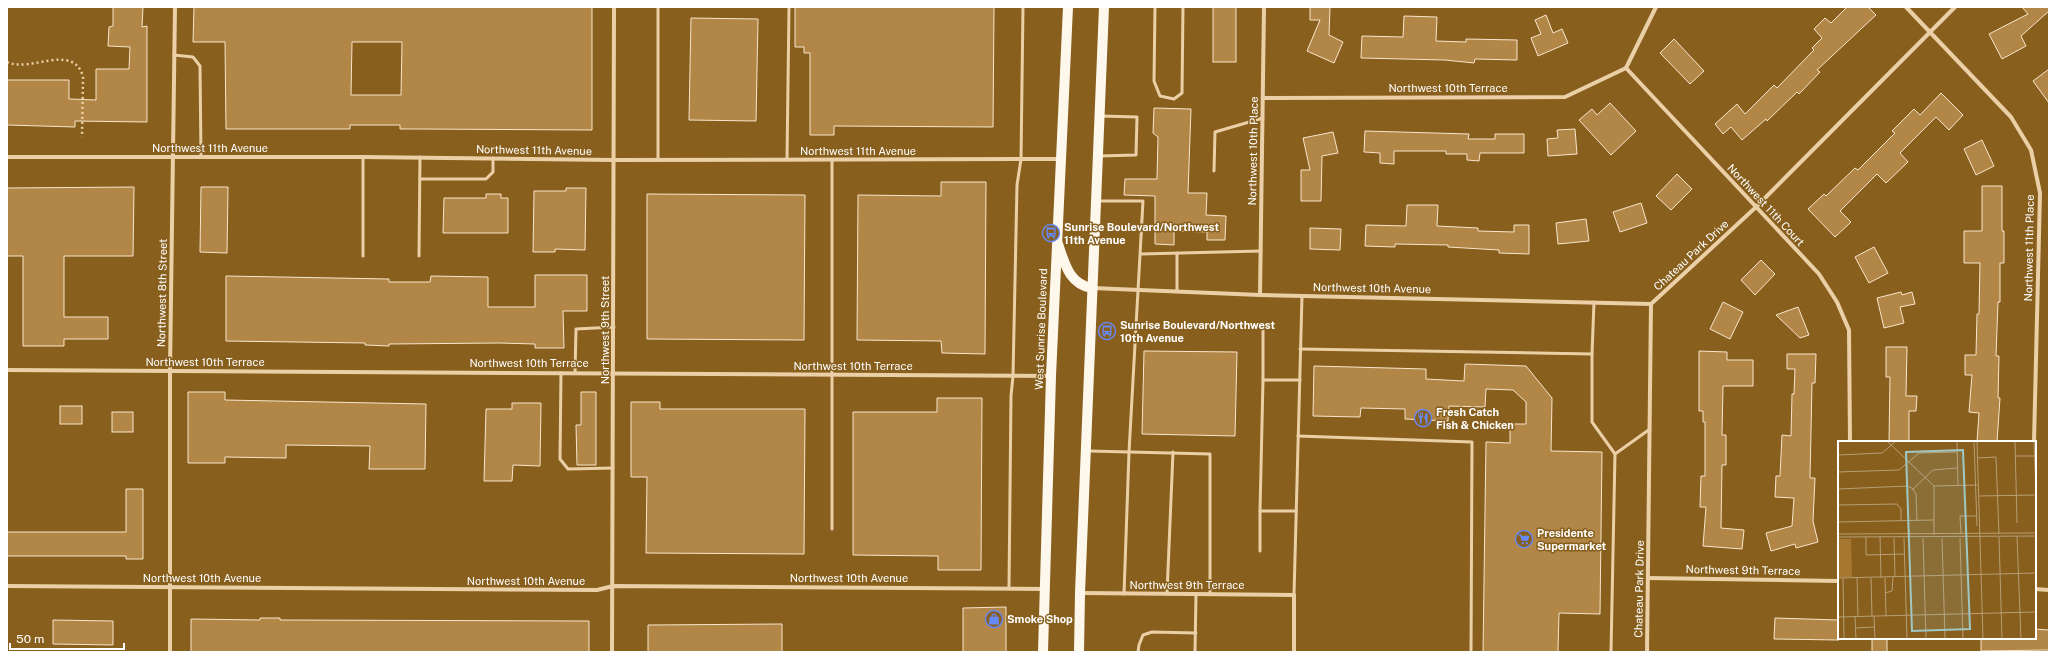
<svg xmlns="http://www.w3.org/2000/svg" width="2056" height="659" font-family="'Public Sans',sans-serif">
  <rect width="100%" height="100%" fill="#885f1d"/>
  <g fill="#b18646" stroke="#f8e6cc" fill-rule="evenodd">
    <polygon points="113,7 143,7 142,27 147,26 147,122 75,121 75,127 7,125 7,80 69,80 69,99 96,100 96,69 129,69 130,47 108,46 109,27 113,26"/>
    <path d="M194,7H592V130L419,129H400V125H350V129H226L225,42H193ZM352,42H402L401,95H351Z"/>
    <polygon points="795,7 994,7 993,127 834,126 834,135 810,135 810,53 804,53 804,47 795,47"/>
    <rect x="1213" y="7" width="23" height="55"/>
    <polygon points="1310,7 1330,7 1329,35 1343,42 1334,63 1307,51 1320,20 1310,20"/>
    <polygon points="1847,7 1868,7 1876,15 1817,70 1820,72 1799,94 1797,92 1767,121 1766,119 1742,140 1731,127 1723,134 1715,124 1737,104 1745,114 1774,85 1777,88 1814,50 1812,48 1822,38 1814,29 1825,18 1831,23"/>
    <polygon points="2022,7 2049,7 2049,11 2021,36 2026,46 2002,59 1989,34 2028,14"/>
    <polygon points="1546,15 1553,33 1562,29 1568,43 1538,56 1531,38 1541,34 1535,20"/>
    <polygon points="1404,16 1437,17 1436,41 1466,42 1466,39 1517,40 1517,60 1475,59 1474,63 1445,60 1361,58 1362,36 1403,37"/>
    <polygon points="691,18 758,19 756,121 689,120"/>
    <polygon points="1674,39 1704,71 1690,84 1660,53"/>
    <polygon points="2049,69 2049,103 2033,81"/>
    <polygon points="1941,93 1963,115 1949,130 1936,117 1900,153 1908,162 1886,183 1877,174 1840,211 1851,222 1835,237 1808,209 1824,194 1826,196 1855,168 1858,170 1895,133 1892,131 1914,109 1920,115"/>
    <polygon points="1610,103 1636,131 1611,155 1579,120 1592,109 1597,115"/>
    <polygon points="1154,108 1191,109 1188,193 1207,193 1206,215 1226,216 1225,240 1207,240 1207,232 1174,231 1174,245 1155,244 1155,196 1124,195 1125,179 1157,179 1158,137 1153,133"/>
    <polygon points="1575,129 1577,154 1548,156 1547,139 1558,138 1557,130"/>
    <polygon points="1365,131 1469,134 1468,139 1495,139 1495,134 1524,134 1524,153 1480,153 1479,161 1467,160 1467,154 1446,154 1446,151 1394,151 1394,164 1380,163 1380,153 1364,152"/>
    <polygon points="1333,132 1338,153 1322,156 1321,201 1301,201 1301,170 1310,170 1303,138"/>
    <polygon points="1982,140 1994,166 1976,175 1964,149"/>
    <polygon points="1677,174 1692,189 1671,210 1656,196"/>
    <polygon points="941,182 986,182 985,354 942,353 941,341 857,340 858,195 941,196"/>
    <polygon points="1982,186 2002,186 2002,231 2004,231 2004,263 2000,263 2000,302 1998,302 1996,356 1999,356 1998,398 2000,398 1997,442 1977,442 1979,413 1969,412 1972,375 1965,375 1965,355 1976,355 1977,314 1979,314 1980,263 1964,263 1964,231 1982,231"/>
    <polygon points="134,187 133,256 64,256 64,317 108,317 108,339 64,339 64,346 23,346 23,256 7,256 7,188"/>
    <polygon points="201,187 228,187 227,253 200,252"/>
    <polygon points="566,188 586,188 585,250 555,249 555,252 533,252 534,191 566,191"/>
    <polygon points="486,194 501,194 501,198 508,198 508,233 443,233 444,198 486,198"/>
    <polygon points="647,194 805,195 804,340 647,339"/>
    <polygon points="1641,203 1647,223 1620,232 1613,212"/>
    <polygon points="1407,205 1438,205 1437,226 1478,228 1478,231 1514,232 1514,225 1529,225 1529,254 1499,253 1499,250 1448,247 1448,245 1395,244 1395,247 1365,246 1366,225 1406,226"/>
    <polygon points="1586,219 1589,241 1558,244 1556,223"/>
    <polygon points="1310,228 1341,229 1340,250 1310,249"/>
    <polygon points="1874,247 1888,273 1869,283 1855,257"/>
    <polygon points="1761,260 1775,274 1755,295 1741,280"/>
    <polygon points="535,275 587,275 587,311 563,311 564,348 535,348 535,344 499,343 389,344 389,346 365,345 365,343 226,341 226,276 389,279 389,282 430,282 431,276 488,277 488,307 535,307"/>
    <polygon points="1901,292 1902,295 1912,292 1915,304 1900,307 1904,323 1884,328 1877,298"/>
    <polygon points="1723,302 1743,312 1730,339 1710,329"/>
    <polygon points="1798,307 1809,335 1800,338 1776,315"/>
    <polygon points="1886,347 1907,347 1906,396 1917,396 1916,411 1909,411 1909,442 1889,442 1890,377 1886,377"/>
    <polygon points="1144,351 1237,352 1235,436 1142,434"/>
    <polygon points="1699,351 1727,352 1727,360 1753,360 1753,386 1723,386 1722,435 1726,435 1726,465 1722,465 1721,528 1744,530 1742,549 1703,546 1706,507 1700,507 1701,476 1705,476 1705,422 1703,422 1703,411 1699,411"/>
    <polygon points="1787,354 1816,354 1815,383 1812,383 1810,478 1815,478 1813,521 1818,542 1796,548 1795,544 1771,551 1766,533 1792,526 1794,498 1775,497 1776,476 1780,476 1782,435 1791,436 1792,394 1794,394 1795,369 1787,369"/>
    <polygon points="1465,364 1526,366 1552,398 1551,451 1602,452 1600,614 1559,613 1558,652 1483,652 1486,442 1510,443 1510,424 1526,424 1526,402 1513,390 1486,389 1485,407 1449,406 1448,421 1405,419 1405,409 1361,408 1360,417 1313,416 1314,366 1426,369 1426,379 1464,381"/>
    <polygon points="188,392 225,392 225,400 426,404 425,469 369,469 370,446 286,445 286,458 225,457 225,463 188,463"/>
    <polygon points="581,392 596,392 596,465 577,465 576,425 581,425"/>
    <polygon points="937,398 982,398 981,570 938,570 938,556 853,555 853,412 937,412"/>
    <polygon points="631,402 660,402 660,409 805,409 804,554 646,553 647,477 631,477"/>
    <polygon points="512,403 541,403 540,466 513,465 512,481 484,481 486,409 512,409"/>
    <rect x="60" y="406" width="22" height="18"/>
    <rect x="112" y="412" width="21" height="20"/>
    <polygon points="126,489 143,489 143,559 126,559 126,556 7,556 7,532 126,532"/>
    <polygon points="1006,607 1006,652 963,652 963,608"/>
    <polygon points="260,618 280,618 280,620 589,621 589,652 191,652 191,619 260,620"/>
    <polygon points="1775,618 1839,620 1839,640 1774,639"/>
    <polygon points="53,620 113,621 113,645 53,644"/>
    <polygon points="782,624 782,652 648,652 648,625"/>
    <polygon points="2035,629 2049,630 2049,650 1981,651 1981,638 2035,638"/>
    <rect x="1872" y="638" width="15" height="14"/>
  </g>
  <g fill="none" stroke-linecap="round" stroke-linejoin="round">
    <path stroke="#ebd0a7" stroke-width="2.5" stroke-dasharray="2 3" stroke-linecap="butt" d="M7,62C30,73 74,42 83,77L82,137"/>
    <g stroke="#ebd0a7" stroke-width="3">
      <polyline points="1155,7 1154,81 1160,96 1174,99 1182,93 1183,7"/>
      <polyline points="174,55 193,57 200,66 201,157"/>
      <polyline points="1099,156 1136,155 1137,117 1101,116"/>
      <polyline points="658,160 658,7"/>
      <polyline points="787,160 789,7"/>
      <polyline points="1214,171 1215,132 1263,118"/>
      <polyline points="420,179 486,179 493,172 493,158"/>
      <polyline points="1098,201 1143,201 1129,452 1124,594"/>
      <polyline points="1141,254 1261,251"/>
      <polyline points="363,256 363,157"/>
      <polyline points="419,256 420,157"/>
      <polyline points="1177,291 1177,253"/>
      <polyline points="1263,330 1263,380"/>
      <polyline points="1300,349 1592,354 1594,302"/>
      <polyline points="1592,354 1592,422 1615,454"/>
      <polyline points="561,373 560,459 568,469 613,468"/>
      <polyline points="575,373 576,329 614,327"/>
      <polyline points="1298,436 1472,442 1471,652"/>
      <polyline points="1089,451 1210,454 1210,594"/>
      <polyline points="1296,511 1260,511 1263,380 1300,380"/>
      <polyline points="832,529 832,160"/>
      <polyline points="1260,551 1260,511"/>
      <polyline points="1009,588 1011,396 1013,376 1017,185 1021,159 1023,7"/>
      <polyline points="1167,594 1173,452"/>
      <polyline points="1294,595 1302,296"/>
      <polyline points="1138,652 1139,645 1143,635 1152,632 1196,633"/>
      <polyline points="1195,652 1196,594"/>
      <polyline points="1611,652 1615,454 1650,429"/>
    </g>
    <g stroke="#ebd0a7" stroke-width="4">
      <polyline points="1656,7 1626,68 1819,274 1837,302 1849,330 1850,442"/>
      <polyline points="1906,7 2011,117 2031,150 2040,193 2034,442"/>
      <polyline points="1263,98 1565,97 1626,68"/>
      <polyline points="7,157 363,157 613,160 1060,159"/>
      <polyline points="1092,288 1260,295 1651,304"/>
      <polyline points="1260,295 1264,7"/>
      <polyline points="7,370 1051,376"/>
      <polyline points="1648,578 1839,581"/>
      <polyline points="7,586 597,590 613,586 1044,589"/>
      <polyline points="2035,589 2049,590"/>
      <polyline points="1081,593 1294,595 1294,652"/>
      <polyline points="170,652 170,370 175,7"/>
      <polyline points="612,652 614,7"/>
      <polyline points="1647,652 1651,304 1755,208 1955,7"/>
    </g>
    <g stroke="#fef8ec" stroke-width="10">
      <path d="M1058,244C1065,264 1069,284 1092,288"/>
      <polyline points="1043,652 1051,376 1068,7"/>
      <polyline points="1079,652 1080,593 1104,7"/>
    </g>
  </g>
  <defs>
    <g id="bus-ring" transform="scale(0.9)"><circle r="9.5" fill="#885f1d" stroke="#668afb" stroke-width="1.5"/><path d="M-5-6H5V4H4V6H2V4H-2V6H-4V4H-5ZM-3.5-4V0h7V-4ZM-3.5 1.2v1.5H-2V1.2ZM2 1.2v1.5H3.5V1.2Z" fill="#668afb"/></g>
    <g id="restaurant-ring" transform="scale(0.9)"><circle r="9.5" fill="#885f1d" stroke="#668afb" stroke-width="1.5"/><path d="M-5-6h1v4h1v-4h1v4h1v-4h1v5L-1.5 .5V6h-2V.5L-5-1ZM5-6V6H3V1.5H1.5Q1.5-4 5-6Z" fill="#668afb"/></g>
    <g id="supermarket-ring" transform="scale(0.9)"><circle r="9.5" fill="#885f1d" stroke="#668afb" stroke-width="1.5"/><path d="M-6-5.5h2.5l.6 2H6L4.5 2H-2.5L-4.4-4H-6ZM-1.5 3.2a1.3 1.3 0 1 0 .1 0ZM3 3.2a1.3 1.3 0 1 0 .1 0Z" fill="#668afb"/></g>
    <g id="shop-ring" transform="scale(0.9)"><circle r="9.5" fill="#885f1d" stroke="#668afb" stroke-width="1.5"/><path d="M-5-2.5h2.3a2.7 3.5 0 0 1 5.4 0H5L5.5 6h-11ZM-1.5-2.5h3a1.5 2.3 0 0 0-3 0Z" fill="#668afb"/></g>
  </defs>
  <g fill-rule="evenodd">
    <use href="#bus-ring" x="1051" y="233"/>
    <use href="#bus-ring" x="1107" y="331"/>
    <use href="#restaurant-ring" x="1423" y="418"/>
    <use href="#supermarket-ring" x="1524" y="539"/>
    <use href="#shop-ring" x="994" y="619"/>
  </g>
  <g text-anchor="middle" stroke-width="3" stroke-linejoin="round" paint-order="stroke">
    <g font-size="11" fill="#fff" stroke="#885f1d">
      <text x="1448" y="92">Northwest 10th Terrace</text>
      <text x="210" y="152">Northwest 11th Avenue</text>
      <text transform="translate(534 150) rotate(1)" y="4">Northwest 11th Avenue</text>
      <text x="858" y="155">Northwest 11th Avenue</text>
      <text transform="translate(1253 151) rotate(-89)" y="4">Northwest 10th Place</text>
      <text transform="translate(1766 205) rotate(47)" y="4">Northwest 11th Court</text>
      <text transform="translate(2029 248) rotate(-89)" y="4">Northwest 11th Place</text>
      <text transform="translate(1691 255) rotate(-43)" y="4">Chateau Park Drive</text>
      <text transform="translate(1372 288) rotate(1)" y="4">Northwest 10th Avenue</text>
      <text transform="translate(162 293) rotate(-89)" y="4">Northwest 8th Street</text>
      <text transform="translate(1041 329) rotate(-88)" y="4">West Sunrise Boulevard</text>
      <text transform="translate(605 330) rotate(-90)" y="4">Northwest 9th Street</text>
      <text x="205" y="366">Northwest 10th Terrace</text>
      <text x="529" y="367">Northwest 10th Terrace</text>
      <text x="853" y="370">Northwest 10th Terrace</text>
      <text transform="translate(1743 570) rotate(1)" y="4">Northwest 9th Terrace</text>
      <text x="202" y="582">Northwest 10th Avenue</text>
      <text x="849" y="582">Northwest 10th Avenue</text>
      <text x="526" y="585">Northwest 10th Avenue</text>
      <text x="1187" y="589">Northwest 9th Terrace</text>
      <text transform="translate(1639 589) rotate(-89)" y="4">Chateau Park Drive</text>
    </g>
    <g font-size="11" font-weight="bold" fill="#fff" stroke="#885f1d" text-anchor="start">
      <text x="1064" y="231">Sunrise Boulevard/Northwest<tspan x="1064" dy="13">11th Avenue</tspan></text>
      <text x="1120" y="329">Sunrise Boulevard/Northwest<tspan x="1120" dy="13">10th Avenue</tspan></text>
      <text x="1436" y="416">Fresh Catch<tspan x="1436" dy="13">Fish &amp; Chicken</tspan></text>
      <text x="1537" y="537">Presidente<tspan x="1537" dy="13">Supermarket</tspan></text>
      <text x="1007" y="623">Smoke Shop</text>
    </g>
  </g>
  <g transform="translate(1838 441)">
    <rect width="198" height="198" fill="#885f1d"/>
    <path d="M0,98H13L14,136H0Z" fill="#a67731"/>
    <path fill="none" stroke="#b89f77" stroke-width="1" d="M49,0L96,45L139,44M119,0L120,45M136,0L139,85M139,0L145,198M177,0L179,82M196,0L198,51M0,14L44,12L58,0M177,15H198M139,17L158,16L161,93M0,31L61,29L81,12L119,11M96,45V94M0,48L70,45L75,48L95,29L119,27M75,48L78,53L79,79M141,55L198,54M0,64L59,63L63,68V80M0,81L96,79M0,93L198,92M123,93L122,75H138M179,95L183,198M0,96L198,95M28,96V114L67,113M42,96L43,137M161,96L164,198M56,97L57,136M66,97L69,198M85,97L88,198M104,97L107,198M122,97L125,198M0,137L198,132M5,137L6,198M19,137L20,176M33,137L34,175M47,137L48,175M47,152L54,150L55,136M36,175L37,198M0,176L198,171M17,176L18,198M17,187L36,186"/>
    <path fill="#9fc8c5" fill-opacity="0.15" stroke="#9fc8c5" stroke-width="2" d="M125,9L132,188L74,190L68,11Z"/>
    <rect width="198" height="198" fill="none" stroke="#fff" stroke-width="2"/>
  </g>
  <rect width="2056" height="659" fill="none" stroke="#ffffff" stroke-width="16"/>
  <path d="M10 643v6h114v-6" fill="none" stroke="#ffffff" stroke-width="2"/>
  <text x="16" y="643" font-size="12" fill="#ffffff" stroke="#885f1d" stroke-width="3" paint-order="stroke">50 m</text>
</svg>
